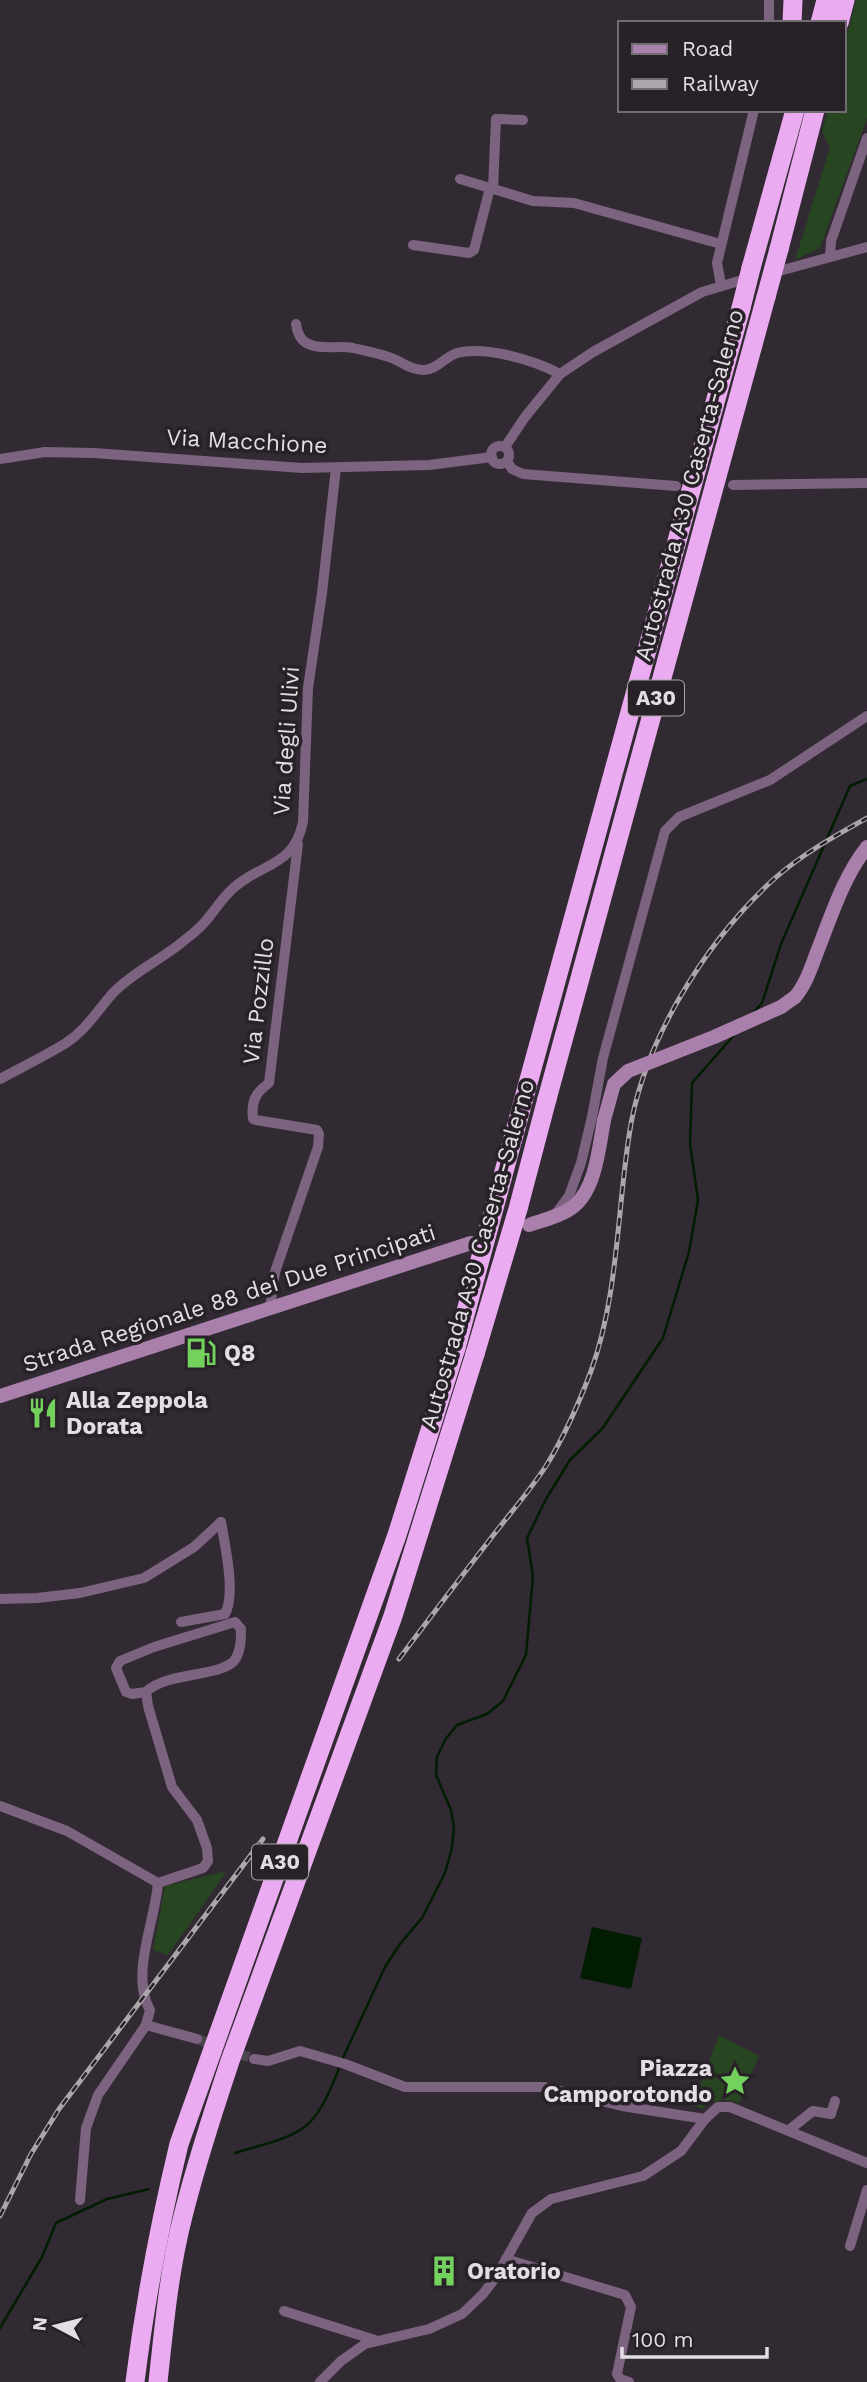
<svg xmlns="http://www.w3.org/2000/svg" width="867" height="2382" font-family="'Work Sans',sans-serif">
  <rect width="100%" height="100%" fill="#322a32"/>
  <g fill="#274520">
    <polygon points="856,0 867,0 867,118 820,248 795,260 830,147 822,132 828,110 844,110 844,46"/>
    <polygon points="227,1871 168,1955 153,1950 165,1886"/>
    <path d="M719,2035L759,2056L739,2103C723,2098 716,2099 703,2109L692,2105Z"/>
  </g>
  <polygon fill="#011c00" points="592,1927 642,1938 631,1989 580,1978"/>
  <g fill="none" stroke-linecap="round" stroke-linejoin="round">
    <g stroke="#011c00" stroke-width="2.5">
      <polyline points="753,1013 762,1003 781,944 850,786 867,779"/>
      <polyline points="342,2060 385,1967 400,1944 422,1918 445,1873 452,1848 454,1827 451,1810 436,1775 437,1757 445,1740 457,1725 487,1714 503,1701 526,1655 533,1576 527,1538 546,1499 570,1460 602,1429 663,1338 689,1252 698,1200 690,1144 692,1083 735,1034"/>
      <path d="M235,2153C258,2145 289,2141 308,2124C324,2109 332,2085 340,2066"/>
      <polyline points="0,2328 42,2257 56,2223 107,2199 149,2189"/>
    </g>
    <polyline stroke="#4c454d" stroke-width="10" stroke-dasharray="10 5" stroke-linecap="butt" points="197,2039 254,2059"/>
    <g stroke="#7c637f" stroke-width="10">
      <polyline points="769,0 769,23"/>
      <polyline points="460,179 533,201 574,203 721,244"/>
      <polyline points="493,189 496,119 523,120"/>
      <polyline points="413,245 469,253 474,250 490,188"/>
      <polyline points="830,257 831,241 867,138"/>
      <polyline points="772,273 867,247"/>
      <polyline points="721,285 717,263 754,110"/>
      <path d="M296,324C297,331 299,338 305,342C318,351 338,345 353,348C366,351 382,354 394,359C405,364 412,370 424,370C436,370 445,357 457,353C486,346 534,360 560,374"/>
      <circle cx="500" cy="455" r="9"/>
      <polyline points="505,447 525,417 560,374 593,352 702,292 749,278"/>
      <polyline points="0,459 45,452 94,453 302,468 429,465 492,457"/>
      <polyline points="507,461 512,469 523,474 676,486"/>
      <polyline points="733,485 867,483"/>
      <path d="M0,1079C22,1067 45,1056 66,1043C86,1030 97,1011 113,993C134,971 163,959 186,939C194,933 203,925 209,917C218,906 225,894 237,885C266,862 294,865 303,822L308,688L322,593L336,468"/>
      <polyline points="554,1216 569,1196 581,1163 592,1117 603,1058 665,831 679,817 770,780 867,716"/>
      <path d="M270,1308L275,1272L318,1147L319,1134L317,1130L256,1120L253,1119C251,1102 255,1093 269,1083L298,844"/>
      <polyline points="0,1599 37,1598 80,1593 144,1578 194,1547 221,1522"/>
      <path d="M181,1622L225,1614C236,1594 225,1545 221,1522"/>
      <path d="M0,1806L67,1831L158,1883L203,1868L208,1861L207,1848L197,1820L172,1787L148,1706L146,1692C166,1672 219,1677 234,1661C241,1652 241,1639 241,1629L235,1622L154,1647L120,1661L116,1668L126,1692L132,1694L146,1692"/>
      <path d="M146,2025L150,2010C130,1975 155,1922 158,1883"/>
      <polyline points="254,2059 268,2061 300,2051 345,2064 405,2087 545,2087 622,2106 705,2119"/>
      <polyline points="789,2130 813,2111 831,2114 835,2101"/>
      <polyline points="80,2200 86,2128 98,2095 146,2025 197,2039"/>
      <polyline points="850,2246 867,2190"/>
      <polyline points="506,2259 625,2295 631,2307 617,2374 620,2379 629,2382"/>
      <polyline points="284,2311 375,2340"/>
      <polyline points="320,2382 341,2361 365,2344 429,2329 462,2314 483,2294 496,2277 532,2213 551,2199 643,2176 681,2151 705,2119 718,2107 730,2107 867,2163"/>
    </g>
    <g stroke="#a980ac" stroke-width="14">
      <path d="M795,997C806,984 811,968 817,952C831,917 843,877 867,847"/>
      <path d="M529,1225C543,1220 562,1216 574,1206C596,1188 599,1147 604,1120"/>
      <polyline points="0,1396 471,1243"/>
    </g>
    <g stroke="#eaabf0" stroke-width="19">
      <polyline points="792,23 793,0"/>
      <polyline points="820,23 826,0"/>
      <polyline points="839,23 845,0"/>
      <polyline points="779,249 815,110"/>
      <polyline points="751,268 795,110"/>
      <polyline points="527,1087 741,308"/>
      <polyline points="547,1099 766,297"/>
      <path d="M135,2382C145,2301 160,2223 179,2144L397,1535L456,1348"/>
      <path d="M158,2382C164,2327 169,2270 183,2216C196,2164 213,2112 230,2061L393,1616L475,1354"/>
    </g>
    <g stroke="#aca6ac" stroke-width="5">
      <g id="rail">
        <path d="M399,1659C428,1620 458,1581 488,1542C507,1517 529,1492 546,1466C564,1437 579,1403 591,1371C618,1296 617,1214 629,1136C642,1043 705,942 774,879C802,854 835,836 867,818"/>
        <polyline points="0,2216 31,2154 59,2109 263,1839"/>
      </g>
    </g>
    <use href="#rail" stroke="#282128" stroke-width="2.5" stroke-dasharray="8" stroke-linecap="butt"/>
    <polyline stroke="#a980ac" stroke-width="14" points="604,1120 614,1084 628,1071 714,1037 781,1007 795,997"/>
    <g stroke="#eaabf0" stroke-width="19">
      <polyline points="766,297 779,249"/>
      <polyline points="741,308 751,268"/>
      <polyline points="456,1348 527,1087"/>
      <polyline points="475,1354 518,1209 547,1099"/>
    </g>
  </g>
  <defs>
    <g id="fuel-bare" transform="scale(2.415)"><path d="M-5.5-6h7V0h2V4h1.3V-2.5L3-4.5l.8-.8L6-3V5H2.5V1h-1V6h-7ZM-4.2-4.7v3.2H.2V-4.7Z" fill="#72d25d" stroke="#282128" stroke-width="2.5" paint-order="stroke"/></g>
    <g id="restaurant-bare" transform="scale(2.415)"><path d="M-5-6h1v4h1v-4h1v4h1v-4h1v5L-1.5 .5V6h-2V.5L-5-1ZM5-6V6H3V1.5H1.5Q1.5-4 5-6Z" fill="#72d25d" stroke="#282128" stroke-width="2.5" paint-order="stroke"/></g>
    <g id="sight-bare" transform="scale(2.415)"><path d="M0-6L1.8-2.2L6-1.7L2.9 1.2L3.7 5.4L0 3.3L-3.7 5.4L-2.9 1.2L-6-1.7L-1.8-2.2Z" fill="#72d25d" stroke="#282128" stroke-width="2.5" paint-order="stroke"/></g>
    <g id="building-bare" transform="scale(2.415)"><path d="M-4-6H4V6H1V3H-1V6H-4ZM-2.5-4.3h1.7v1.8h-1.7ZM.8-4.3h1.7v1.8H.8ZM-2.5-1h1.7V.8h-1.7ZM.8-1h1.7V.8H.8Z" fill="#72d25d" stroke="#282128" stroke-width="2.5" paint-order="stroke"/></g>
  </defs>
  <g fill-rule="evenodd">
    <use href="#fuel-bare" x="201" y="1353"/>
    <use href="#restaurant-bare" x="43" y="1413"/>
    <use href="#sight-bare" x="735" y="2081"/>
    <use href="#building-bare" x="444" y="2271"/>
  </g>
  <g text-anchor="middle" stroke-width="7" stroke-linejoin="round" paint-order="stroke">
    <g fill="#282128" stroke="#aaa5ab" stroke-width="2">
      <rect x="628" y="680.5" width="56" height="35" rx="5"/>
      <rect x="252" y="1844.5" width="56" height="35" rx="5"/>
    </g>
    <g font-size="21" font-weight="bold" fill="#e2dee3">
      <text x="656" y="705">A30</text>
      <text x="280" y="1869">A30</text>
    </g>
    <g font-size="23" fill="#e2dee3" stroke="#282128">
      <text transform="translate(247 441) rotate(3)" y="8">Via Macchione</text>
      <text transform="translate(689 485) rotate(-75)" y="8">Autostrada A30 Caserta-Salerno</text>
      <text transform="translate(286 741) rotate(-86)" y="8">Via degli Ulivi</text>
      <text transform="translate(258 1001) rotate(-83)" y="8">Via Pozzillo</text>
      <text transform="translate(477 1254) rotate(-74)" y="8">Autostrada A30 Caserta-Salerno</text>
      <text transform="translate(229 1298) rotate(-18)" y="8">Strada Regionale 88 dei Due Principati</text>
    </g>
    <g font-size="23" font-weight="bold" fill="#e2dee3" stroke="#282128" text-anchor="start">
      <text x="224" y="1361">Q8</text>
      <text x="66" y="1408">Alla Zeppola<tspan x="66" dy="26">Dorata</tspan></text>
      <text x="712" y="2076" text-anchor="end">Piazza<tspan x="712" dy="26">Camporotondo</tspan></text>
      <text x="467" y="2279">Oratorio</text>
    </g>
  </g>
  <rect x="618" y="21" width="228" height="91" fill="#282128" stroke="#726d73" stroke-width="2"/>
  <rect x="632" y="44" width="35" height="10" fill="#a980ac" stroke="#726d73" stroke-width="2"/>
  <text x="682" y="56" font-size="21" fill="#e2dee3">Road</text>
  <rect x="632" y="79" width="35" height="10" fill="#aca6ac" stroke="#726d73" stroke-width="2"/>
  <text x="682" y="91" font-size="21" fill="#e2dee3">Railway</text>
  <g transform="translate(56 2326) rotate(277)" stroke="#282128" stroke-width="5" paint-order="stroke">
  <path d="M0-5L12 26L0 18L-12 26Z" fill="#e2dee3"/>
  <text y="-10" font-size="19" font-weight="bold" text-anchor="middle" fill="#e2dee3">N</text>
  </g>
  <path d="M622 2347v10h145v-10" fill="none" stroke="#e2dee3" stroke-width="3.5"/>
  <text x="632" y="2347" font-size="21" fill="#e2dee3" stroke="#282128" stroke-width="5" paint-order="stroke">100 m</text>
</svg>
